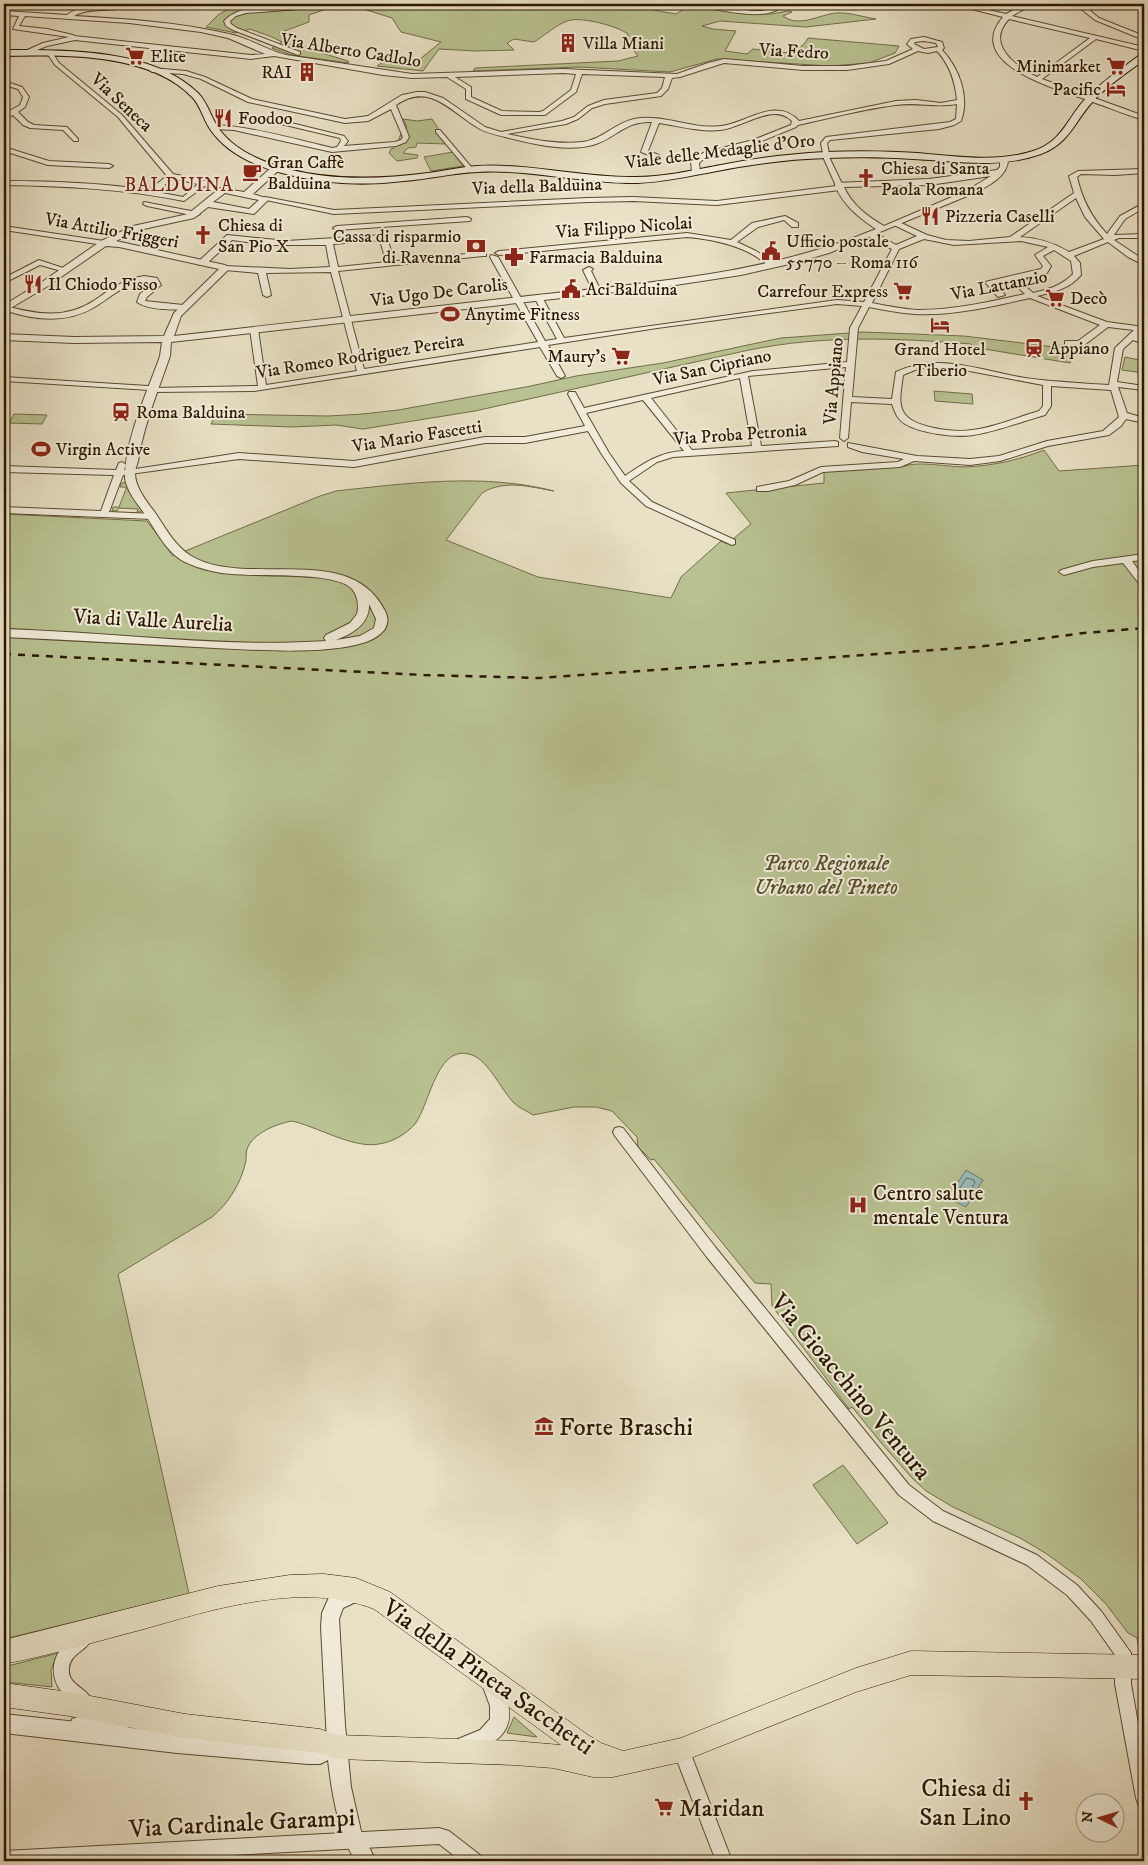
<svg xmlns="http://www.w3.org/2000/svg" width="1148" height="1865" font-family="'IM FELL DW Pica',serif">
  <rect width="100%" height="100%" fill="#e8e1c5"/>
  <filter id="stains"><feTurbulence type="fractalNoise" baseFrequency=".004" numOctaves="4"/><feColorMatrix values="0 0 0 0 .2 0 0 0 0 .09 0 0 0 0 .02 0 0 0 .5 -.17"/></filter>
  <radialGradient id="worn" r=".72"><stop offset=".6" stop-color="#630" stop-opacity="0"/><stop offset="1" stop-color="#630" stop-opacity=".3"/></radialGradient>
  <g fill="#b9c292" stroke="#726d49">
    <polygon points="252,4 341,4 309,15 309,22 279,33 312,50 348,61 349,63 291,55 272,48 282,42 272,37 250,29 236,33 206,27 218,15 230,8"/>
    <path d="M357,4H649L648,9L676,14L691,5L757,14H771L788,11L792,12L783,16C799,28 818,15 836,13C848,12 863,17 876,19L806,27L720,21L702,26L713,29L736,31L725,51L747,54L753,49C774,51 796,60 808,38L899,46L895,53L869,63L830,66L717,59L670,72L579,67L473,71L475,68L618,61L638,56L626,41L628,34C617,26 581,16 567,21C556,25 544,36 534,42L514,39L507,43L514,50L476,51L439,49L423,71L377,66L393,55L415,63L441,42L401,32L392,18L354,6Z"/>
    <polygon points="403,119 417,121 432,119 440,131 445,144 417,143 416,147 408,148 403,153 418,155 417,158 397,161 389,153 391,149 394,148 393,145 399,143 398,141 401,134 400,129 407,127"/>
    <polygon points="453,152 463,166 431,171 424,157"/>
    <path d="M863,332L964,336L1055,347L1062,345L1074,347L1070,363L972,347L971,344C897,338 823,335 749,350L475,411L363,429L336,425L292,427L211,424L216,414L328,416L363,414L398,410L531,386L576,376L663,363L781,338Z"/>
    <polygon points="1125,357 1144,361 1144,373 1122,370"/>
    <polygon points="934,391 972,394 973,404 935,401"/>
    <polygon points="14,414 47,415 42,424 9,423"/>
    <path d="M1044,450L1059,471L1144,465V1655L1140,1654L1137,1638L1128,1633L1106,1604L1081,1579L1047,1554L1020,1538L953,1507L926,1491L912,1478L883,1445L852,1407L849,1409L772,1306L771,1284L755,1283L654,1159L651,1160L638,1147L637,1137L612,1111L596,1107H574L533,1115C527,1111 519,1108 514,1103C501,1090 489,1061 472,1055C437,1042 430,1104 415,1124C406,1134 393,1142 379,1144C354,1149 318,1127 292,1121C276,1124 253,1133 247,1149C246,1153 246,1157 246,1161C241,1183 229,1203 212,1217L118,1274L189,1594L4,1639V514L147,521L173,556L320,496L336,491C409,483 483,473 554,491C530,487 505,479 482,493L446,540L538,577L671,598L681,577L721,541L727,544L751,524L726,493L824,483V471L906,466C917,461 950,467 964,467C992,466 1019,460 1044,450Z"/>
    <polygon points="126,482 142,510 140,512 137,512 138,509 119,508 117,511 112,511 113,507 119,507 126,489 125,487 120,487 122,483"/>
    <polygon points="843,1465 888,1523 857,1544 813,1485"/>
    <polygon points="58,1653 51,1670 52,1687 4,1682 4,1667"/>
    <polygon points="514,1717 537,1737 507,1733"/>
  </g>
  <polygon fill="#99bcbb" stroke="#6d7a70" points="966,1170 983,1180 966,1207 948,1198"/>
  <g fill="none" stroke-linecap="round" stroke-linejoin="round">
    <polygon stroke="#626a5e" stroke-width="1" points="967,1178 974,1180 975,1183 963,1200 956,1194"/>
    <polyline stroke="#c2b99e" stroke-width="7" stroke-dasharray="7 4" stroke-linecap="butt" points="204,186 214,189"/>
    <g stroke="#5b4a31" stroke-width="2">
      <g id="minor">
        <path d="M131,4C114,14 91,6 74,16C125,19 178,22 229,34C249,38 266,50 286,55L412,74L563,69L677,74L708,63L724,59L803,66H847L886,61L913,49L907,44L911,39L924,37L942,42L944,48L942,50C959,68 970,97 961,121L954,125L939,129L830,140L827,143L830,159L844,188L840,190L717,205L633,201L588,202L334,214L261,199L265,197L334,210L588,198L633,197L717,201L836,186L824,159L821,143L826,137L950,122L956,119L957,104C935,108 918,102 896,105C863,109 830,118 798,125L796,127L757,143L707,156L699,163L700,172L696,174L692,172L691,162L703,153L753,140L791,125L792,121C772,102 743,128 720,130C699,132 679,126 659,123L648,151L659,155L660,156L657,158L641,152L652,122C626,121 618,136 596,144C569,153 532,144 505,137C497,135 487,133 480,129C451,113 431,81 396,105L409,137L406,142L396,146L332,152L234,130L213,129L210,127C222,119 312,143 332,148L337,147L341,141L340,138L277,123L276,122L279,120L344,136L348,141L344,146L395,142L401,140L403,137L391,109L368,121L345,123L248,102L201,79L183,74L152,72L149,70L152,68L186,71L205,77L252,99L345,119L368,116L402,95L417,92H425L443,98L485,127L501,132L562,121L574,117L588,106L604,100L657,93L662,88L665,77L582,74L576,92L545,115H501L466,99V89L447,77L412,78L383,75L274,56L251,59L75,40L47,46L25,55L22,53L23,52L43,43L69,37L13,29L19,16L4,15V11L67,15C78,5 116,3 131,4ZM25,16L129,23L201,32L228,38L265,54L251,55L74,36L73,35L47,29L19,26ZM924,41L936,43L938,47L924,49L914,44L915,42ZM918,51L928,53L937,51C950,65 955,81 957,100L941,103L916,100L896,101L799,121C776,96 747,123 721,126C692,130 663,113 634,119C615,123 602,140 582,142C557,145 531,139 507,134L566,124L578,119L592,108L605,104L661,96L668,89L672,78L680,77L724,63L803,70H847L889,64ZM563,73L576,74L571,90L543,111L539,112L502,111L471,97V87L455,77Z"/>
        <path d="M313,4H323L311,8L246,13L236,16L230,21L231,24L237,28L300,52V54L298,55L233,30L226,26L224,21C242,1 287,7 313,4Z"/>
        <polygon points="686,4 697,4 694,6"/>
        <path d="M704,4L753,11H762L773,7L771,4H777L780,8C764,21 722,10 702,7L701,6Z"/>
        <path d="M952,4H962L1006,14L1023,5L1033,4L1012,16L1144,47V51L1096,39L1042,79L1144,116V120C1126,115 1108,107 1090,101C1061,90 962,65 1003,17ZM1009,19L1090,38L1037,77C1015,66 985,44 1009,19Z"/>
        <polygon points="1075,4 1082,4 1099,18 1144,36 1144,40 1095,20"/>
        <path d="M48,52H52L59,63L122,115L173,174L206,181V185L184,201C124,189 65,186 4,185V181C53,181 101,183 149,190L167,176L118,117L55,65L47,53ZM172,178L198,184L183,197L157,192Z"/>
        <polygon points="4,81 22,87 29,97 25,107 18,112 28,122 34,125 67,127 78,139 78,141 74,141 63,130 30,128 23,125 13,115 4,119 4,114 20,105 23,97 18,89 4,85"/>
        <polygon points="436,130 440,130 472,168 472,170 468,170 436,132"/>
        <polygon points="4,147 49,161 109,164 113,166 109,168 48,165 4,151"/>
        <path d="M1144,169V173L1115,175L1081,174L1077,177C1082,199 1091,217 1107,234L1120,216L1144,203V208L1125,219L1114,235L1144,234V238H1119L1114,240L1144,260V265L1128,257L1108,242L1074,256L1080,263L1081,275C1069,289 1054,292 1037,296L1107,322L1144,327V331L1137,336L1144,339V344L1133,340L1123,349L1117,382L1144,386V390L1118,387L1127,413L1144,418V423L1126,419L1121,426L1109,435L1048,446L1000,461L970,465L914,461L900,467L823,472L795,485L768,491H757V487L789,481L821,467L898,462L904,459L862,452L848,447V443L917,456L970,459L999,456L1047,441L1103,431L1119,417L1111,390L1051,386V406L1045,415C1023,421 995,432 973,435C955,438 920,433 905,424C897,419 895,412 892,404L851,402L848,438L844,441L840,438L846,367L748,376L761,446L835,441L838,442V446L673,457L657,462L629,481L652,502L735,540V544L732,545L646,506L621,483L601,453L588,431L525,443H485L354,467L239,459L123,475L109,512L155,514V518L152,519L4,513V507L101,511L114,475L4,472V466L116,470L119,463L122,462L126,465L124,470H129L239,453L354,461L485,437H525L585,426L568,394L569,392H575L584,408L753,371L847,362L850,328L862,306L837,304L657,328L548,345L565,376L561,378L557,376L540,347L254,391L154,392L150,390L4,381V377L148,386L152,388L258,386L250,329L254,327L258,329L266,385L357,371L331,272L266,273L271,295L267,297L263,295L258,273L225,270L221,268L225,266L290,269L330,267L326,245H268L232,240L205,265H199V261L227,235L287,241L383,235L387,237L393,258L392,260L385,258L380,240L333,244L338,267L486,252V256H483L338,271L364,369L538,342L490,257L491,255L498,257L545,341L557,339L534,297L538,295L542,297L564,338L837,300L864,302L892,249L868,236V232H874L896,245L917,236L894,225L893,223L897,221L927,235L946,240L969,241L1010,237L1074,193L1069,176L1078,171ZM1076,198L1085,217L1104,239L1069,252C1054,243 1039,238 1020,237ZM924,239L954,245L1021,241L1048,247L1035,255L1043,266L1041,269L985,282L998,297L1005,295L994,283L1010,280L1025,294C990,302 954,310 918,310C902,309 887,306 872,303L899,249ZM1054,250L1071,261L1073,274C1061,286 1049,289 1033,293L1017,279L1047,273L1051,266L1043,256ZM1030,298L1100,325L1078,341H1065V345L1083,346L1108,327L1134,330L1115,348L1109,385C1081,383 1053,382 1025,378C981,371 939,352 896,372L892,399L852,397L858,328L869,307C884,310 900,313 915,314C953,316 993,306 1030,298ZM927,367L959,369L1043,385V406L1039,411C1018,417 993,428 972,430C956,433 913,428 904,413C897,402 902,387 903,375L915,370ZM740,378L752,446L692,450L651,398ZM643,400L684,451C660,452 644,463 625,476L609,453L586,413Z"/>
        <polygon points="144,202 196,212 200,214 196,216 147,206 143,204"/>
        <path d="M785,216L798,223V227H792L784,220L758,227L737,242L756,251L778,265L774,267C765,264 758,257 750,253C730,243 709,239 687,237L499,255L495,253L499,251L687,233L731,240L752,223Z"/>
        <polygon points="467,217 471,219 470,221 337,230 333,228 337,226"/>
        <polygon points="4,226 104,241 108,243 104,245 4,230"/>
        <polygon points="39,260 69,270 65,272 40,265 4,283 4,278"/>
        <polygon points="589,267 593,269 591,271 601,291 600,293 594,293 583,270"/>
        <path d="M144,276L157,278L161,285L147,297L145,301L183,305H186V309C173,310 147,310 137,302L140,294L153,284L151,282C128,279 112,297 93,308C65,324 33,320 4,310L5,306C37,314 65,320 95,300C111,289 124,279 144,276Z"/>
        <polygon points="1144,554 1144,560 1132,561 1144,578 1144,587 1141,586 1123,563 1093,567 1064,575 1059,572 1061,570 1093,561"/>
        <polygon points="619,1127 623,1128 716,1248 909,1485 943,1511 1037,1555 1077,1585 1101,1611 1131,1653 1131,1684 1144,1757 1144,1806 1138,1804 1136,1798 1115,1684 1115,1655 1091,1621 1067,1595 1027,1565 933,1521 899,1495 706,1256 615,1136 613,1132 615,1128"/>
        <path d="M83,1632L88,1635L91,1640C86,1651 70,1654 69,1668C67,1685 86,1687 91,1699L88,1704L83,1707C44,1691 44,1649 83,1632Z"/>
        <polygon points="122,1715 128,1717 130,1723 128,1729 122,1731 78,1733 72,1731 70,1725 72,1719 78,1717"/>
        <polygon points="681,1742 687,1744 732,1861 716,1861 673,1750 675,1744"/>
        <polygon points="439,1828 449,1831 480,1855 482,1861 461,1861 439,1844 116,1861 4,1861 4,1851"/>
      </g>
    </g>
    <g stroke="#5b4a31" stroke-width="2">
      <g id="tertiary">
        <path d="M1004,157L1008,160C1008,177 986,187 972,194L829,253L794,263L741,275L669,286L171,342L170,356C158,391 144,424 138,461C137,465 135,469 135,473C135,488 148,503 156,514C166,529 175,546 191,556C247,589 350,540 385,611C393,627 380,637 366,642C327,655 257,650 215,648C144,644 74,640 4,637V629C110,632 220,648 326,641L324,638L326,635L350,623L357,614C359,606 358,596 352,589C336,571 257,577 232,574C216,573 200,569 185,562C167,553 157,532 146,516C138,504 123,488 125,472C128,432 147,393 160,356L162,342L74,343L4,340V334L74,337L164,336L174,313L219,269L119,247L106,246L48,286L4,312V305L42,282L101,241L133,226L188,214L220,188L244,192L272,167H278V171L253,194L269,199L254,214L208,207L194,218L139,230L116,241L225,265L230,268L181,316L174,336C295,322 416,309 537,295C653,282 768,274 876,229C858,217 843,205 835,185L836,183L929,179L997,170L1000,167V160ZM991,176L966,191L884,226C867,216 852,205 844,187L929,185ZM225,193L259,200L249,209L213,202ZM369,604L376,619L374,628L360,636L336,640C352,634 370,624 369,604Z"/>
        <path d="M354,1585L360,1588L363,1594L360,1600L343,1608L339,1619L345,1725L351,1787L361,1831L376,1861H355C338,1830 332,1795 328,1760L320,1764H308L177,1753L4,1733V1714L177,1733L308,1744H320L327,1742L321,1627L322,1613L330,1595Z"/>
        <path d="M491,1675L498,1677C520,1722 510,1739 465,1756L458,1753L455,1746L458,1739L480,1730L490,1719V1706L482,1684L484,1677Z"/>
      </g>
    </g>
    <g stroke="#2c1800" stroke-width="2">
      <path id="secondary" d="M4,50C64,50 152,48 198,93C207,102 210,114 216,124C230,149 262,162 288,169C333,181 381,179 428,173C444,171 460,167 477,166C530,163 582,178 636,177C665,177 693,170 721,165C755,158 790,154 825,152C855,151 886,151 917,153C955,156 996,163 1033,151C1064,141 1067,117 1088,96C1104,80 1123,68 1141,54L1144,53V60C1128,72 1110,84 1096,98C1075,119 1071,143 1041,154C1000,169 955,161 913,159C884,157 855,157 827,158C790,159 753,164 717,171C690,176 664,182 637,183C584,184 531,169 478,172C453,173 429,179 404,181C364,186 322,184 282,173C255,166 226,153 210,129C203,119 201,106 192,97C149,52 62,55 4,56Z"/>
    </g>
    <g stroke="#2c1800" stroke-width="1">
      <g id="primary">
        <polygon points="1134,4 1144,4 1144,7 1136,6"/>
        <path d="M324,1574L356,1578L390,1592L588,1735L601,1743L623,1751L681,1738L856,1668L911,1651L1144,1655V1679L911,1675L856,1692L681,1762L613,1777H593L553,1768L514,1765L337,1759L320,1753L185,1738L69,1716L4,1707V1683L69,1692L185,1714L320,1729L337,1735L514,1741L561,1745L374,1609C303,1581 214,1609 144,1629C98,1641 51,1655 4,1664V1640L218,1586L290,1575Z"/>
      </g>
    </g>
    <use href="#minor" fill="#f0ecd9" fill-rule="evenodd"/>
    <use href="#tertiary" fill="#f0ecd9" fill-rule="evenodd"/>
    <use href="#secondary" fill="#f0ecd9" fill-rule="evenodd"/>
    <use href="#primary" fill="#e8e1c5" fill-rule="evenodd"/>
    <polyline stroke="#2c1800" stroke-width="2.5" stroke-dasharray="7 7" stroke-linecap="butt" points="4,654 424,675 540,678 977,647 1084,633 1144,628"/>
  </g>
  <defs>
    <g id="building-bare" transform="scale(1.5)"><path d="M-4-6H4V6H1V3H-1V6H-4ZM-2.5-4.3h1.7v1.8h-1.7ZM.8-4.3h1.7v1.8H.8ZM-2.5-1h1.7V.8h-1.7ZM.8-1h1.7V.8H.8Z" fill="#8f2418" stroke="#f0ecd9" stroke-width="2.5" paint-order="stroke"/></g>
    <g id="supermarket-bare" transform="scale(1.5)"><path d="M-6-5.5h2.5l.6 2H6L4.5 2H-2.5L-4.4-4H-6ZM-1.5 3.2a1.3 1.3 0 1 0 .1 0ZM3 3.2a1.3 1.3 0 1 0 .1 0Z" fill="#8f2418" stroke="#f0ecd9" stroke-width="2.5" paint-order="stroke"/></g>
    <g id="hotel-bare" transform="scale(1.5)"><path d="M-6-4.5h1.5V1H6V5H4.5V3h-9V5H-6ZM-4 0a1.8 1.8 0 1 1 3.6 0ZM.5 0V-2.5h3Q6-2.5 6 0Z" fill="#8f2418" stroke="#f0ecd9" stroke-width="2.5" paint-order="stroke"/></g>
    <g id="restaurant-bare" transform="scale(1.5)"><path d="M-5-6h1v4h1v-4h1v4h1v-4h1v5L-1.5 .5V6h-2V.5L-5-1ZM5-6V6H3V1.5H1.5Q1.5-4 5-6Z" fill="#8f2418" stroke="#f0ecd9" stroke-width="2.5" paint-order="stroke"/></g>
    <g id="cafe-bare" transform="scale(1.5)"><path d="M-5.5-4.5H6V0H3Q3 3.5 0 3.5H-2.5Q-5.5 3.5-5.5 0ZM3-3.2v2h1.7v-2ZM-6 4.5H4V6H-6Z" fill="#8f2418" stroke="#f0ecd9" stroke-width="2.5" paint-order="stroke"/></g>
    <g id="church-bare" transform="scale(1.5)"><path d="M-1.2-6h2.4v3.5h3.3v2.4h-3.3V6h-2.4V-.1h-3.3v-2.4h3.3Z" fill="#8f2418" stroke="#f0ecd9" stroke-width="2.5" paint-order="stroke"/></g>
    <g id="bank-bare" transform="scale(1.5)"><path d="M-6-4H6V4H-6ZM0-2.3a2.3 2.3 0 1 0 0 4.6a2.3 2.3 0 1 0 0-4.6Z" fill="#8f2418" stroke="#f0ecd9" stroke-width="2.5" paint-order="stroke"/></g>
    <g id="civic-bare" transform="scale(1.5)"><path d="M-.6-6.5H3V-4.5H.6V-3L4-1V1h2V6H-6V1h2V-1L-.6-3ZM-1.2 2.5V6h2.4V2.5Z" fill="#8f2418" stroke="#f0ecd9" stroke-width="2.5" paint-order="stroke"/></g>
    <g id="pharmacy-bare" transform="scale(1.5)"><path d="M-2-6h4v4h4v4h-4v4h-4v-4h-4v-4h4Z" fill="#8f2418" stroke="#f0ecd9" stroke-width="2.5" paint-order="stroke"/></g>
    <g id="stadium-bare" transform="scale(1.5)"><path d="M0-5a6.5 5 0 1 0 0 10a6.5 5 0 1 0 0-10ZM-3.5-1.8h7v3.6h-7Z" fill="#8f2418" stroke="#f0ecd9" stroke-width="2.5" paint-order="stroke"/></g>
    <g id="station-bare" transform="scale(1.5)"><path d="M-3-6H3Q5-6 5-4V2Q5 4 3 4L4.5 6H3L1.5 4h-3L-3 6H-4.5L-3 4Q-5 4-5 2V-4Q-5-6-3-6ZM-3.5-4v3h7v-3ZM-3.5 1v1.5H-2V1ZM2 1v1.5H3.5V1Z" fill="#8f2418" stroke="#f0ecd9" stroke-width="2.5" paint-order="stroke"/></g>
    <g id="hospital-bare" transform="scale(1.5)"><path d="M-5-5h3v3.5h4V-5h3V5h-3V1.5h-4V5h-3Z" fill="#8f2418" stroke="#f0ecd9" stroke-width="2.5" paint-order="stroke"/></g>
    <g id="museum-bare" transform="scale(1.5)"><path d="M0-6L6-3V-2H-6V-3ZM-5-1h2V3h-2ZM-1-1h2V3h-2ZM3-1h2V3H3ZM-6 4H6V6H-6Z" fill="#8f2418" stroke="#f0ecd9" stroke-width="2.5" paint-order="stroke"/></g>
  </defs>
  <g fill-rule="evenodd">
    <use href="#building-bare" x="568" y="43"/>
    <use href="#supermarket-bare" x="135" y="56"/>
    <use href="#supermarket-bare" x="1116" y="66"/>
    <use href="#building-bare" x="307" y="72"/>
    <use href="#hotel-bare" x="1116" y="89"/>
    <use href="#restaurant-bare" x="223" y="118"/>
    <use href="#cafe-bare" x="252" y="172"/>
    <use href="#church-bare" x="866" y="178"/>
    <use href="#restaurant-bare" x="930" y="216"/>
    <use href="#church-bare" x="203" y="235"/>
    <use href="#bank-bare" x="476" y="246"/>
    <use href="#civic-bare" x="771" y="251"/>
    <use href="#pharmacy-bare" x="514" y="257"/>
    <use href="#restaurant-bare" x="33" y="284"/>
    <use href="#civic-bare" x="571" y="289"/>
    <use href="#supermarket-bare" x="903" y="291"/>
    <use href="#supermarket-bare" x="1055" y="298"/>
    <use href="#stadium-bare" x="450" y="314"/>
    <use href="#hotel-bare" x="940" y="325"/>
    <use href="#station-bare" x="1034" y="348"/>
    <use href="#supermarket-bare" x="621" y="356"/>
    <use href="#station-bare" x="121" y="412"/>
    <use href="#stadium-bare" x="41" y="449"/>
    <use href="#hospital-bare" x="858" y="1205"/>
    <use href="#museum-bare" x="544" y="1426"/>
    <use href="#church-bare" x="1026" y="1801"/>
    <use href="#supermarket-bare" x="664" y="1807"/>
  </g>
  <g text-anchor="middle" stroke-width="4" stroke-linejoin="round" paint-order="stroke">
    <g font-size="18" fill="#2c1800" stroke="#f0ecd9" text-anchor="start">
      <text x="583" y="49">Villa Miani</text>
      <text x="150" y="62">Elite</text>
      <text x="1101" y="72" text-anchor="end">Minimarket</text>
      <text x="292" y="78" text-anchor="end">RAI</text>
      <text x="1101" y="95" text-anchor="end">Pacific</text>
      <text x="238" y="124">Foodoo</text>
      <text x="267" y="168">Gran Caffè<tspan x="267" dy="21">Balduina</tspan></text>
      <text x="881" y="174">Chiesa di Santa<tspan x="881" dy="21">Paola Romana</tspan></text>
      <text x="945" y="222">Pizzeria Caselli</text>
      <text x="218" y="231">Chiesa di<tspan x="218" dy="21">San Pio X</tspan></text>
      <text x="461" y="242" text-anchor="end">Cassa di risparmio<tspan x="461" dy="21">di Ravenna</tspan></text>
      <text x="786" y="247">Ufficio postale<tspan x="786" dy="21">55770 – Roma 116</tspan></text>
      <text x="529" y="263">Farmacia Balduina</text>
      <text x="48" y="290">Il Chiodo Fisso</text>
      <text x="586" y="295">Aci Balduina</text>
      <text x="888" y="297" text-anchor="end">Carrefour Express</text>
      <text x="1070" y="304">Decò</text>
      <text x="465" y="320">Anytime Fitness</text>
      <text x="1049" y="354">Appiano</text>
      <text x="940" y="355" text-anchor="middle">Grand Hotel<tspan x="940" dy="21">Tiberio</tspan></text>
      <text x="606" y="362" text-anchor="end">Maury's</text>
      <text x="136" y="418">Roma Balduina</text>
      <text x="56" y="455">Virgin Active</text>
    </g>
    <g font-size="18" fill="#2c1800" stroke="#f0ecd9">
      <text transform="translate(351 50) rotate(9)" y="6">Via Alberto Cadlolo</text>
      <text transform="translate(794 51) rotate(3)" y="6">Via Fedro</text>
      <text transform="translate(122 102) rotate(43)" y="6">Via Seneca</text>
      <text transform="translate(720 151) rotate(-7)" y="6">Viale delle Medaglie d'Oro</text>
      <text transform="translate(537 186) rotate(-2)" y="6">Via della Balduina</text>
      <text transform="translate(624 227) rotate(-4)" y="6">Via Filippo Nicolai</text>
      <text transform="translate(112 230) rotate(10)" y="6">Via Attilio Friggeri</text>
      <text transform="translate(999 285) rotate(-11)" y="6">Via Lattanzio</text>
      <text transform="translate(439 292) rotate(-7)" y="6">Via Ugo De Carolis</text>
      <text transform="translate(360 356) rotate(-9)" y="6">Via Romeo Rodriguez Pereira</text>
      <text transform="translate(712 367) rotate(-12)" y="6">Via San Cipriano</text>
      <text transform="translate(833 381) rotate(-85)" y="6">Via Appiano</text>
      <text transform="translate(740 434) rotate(-4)" y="6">Via Proba Petronia</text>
      <text transform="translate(417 436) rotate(-9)" y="6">Via Mario Fascetti</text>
    </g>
    <g font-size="19" letter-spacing="1" fill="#7a1f14" stroke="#f0ecd9">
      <text x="179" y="191">BALDUINA</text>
    </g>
    <g font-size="21" fill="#2c1800" stroke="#f0ecd9">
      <text transform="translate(153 620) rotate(3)" y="7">Via di Valle Aurelia</text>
    </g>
    <g font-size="21" font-style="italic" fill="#564b2c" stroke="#f0ecd9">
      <text x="826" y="870">Parco Regionale<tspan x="826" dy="24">Urbano del Pineto</tspan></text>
    </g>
    <g font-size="21" fill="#2c1800" stroke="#f0ecd9" text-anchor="start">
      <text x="873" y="1200">Centro salute<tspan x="873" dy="24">mentale Ventura</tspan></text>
    </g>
    <g font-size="25" fill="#2c1800" stroke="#f0ecd9">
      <text transform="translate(852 1386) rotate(50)" y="9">Via Gioacchino Ventura</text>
      <text transform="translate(489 1676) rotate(35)" y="9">Via della Pineta Sacchetti</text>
      <text transform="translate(242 1822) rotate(-3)" y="9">Via Cardinale Garampi</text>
    </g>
    <g font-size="25" fill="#2c1800" stroke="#f0ecd9" text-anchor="start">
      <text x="559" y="1435">Forte Braschi</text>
      <text x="1011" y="1796" text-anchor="end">Chiesa di<tspan x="1011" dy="29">San Lino</tspan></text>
      <text x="679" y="1816">Maridan</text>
    </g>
  </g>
  <rect width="1148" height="1865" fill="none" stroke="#e8e1c5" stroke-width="20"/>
  <rect x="5" y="5" width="1138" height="1855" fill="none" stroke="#2c1800" stroke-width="2.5"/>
  <rect x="10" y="10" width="1128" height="1845" fill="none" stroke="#2c1800"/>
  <g transform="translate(1100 1818) rotate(275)"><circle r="24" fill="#f0ecd9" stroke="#a29782"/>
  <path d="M0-4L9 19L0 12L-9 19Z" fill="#8f2418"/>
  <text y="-8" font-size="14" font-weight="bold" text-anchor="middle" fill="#2c1800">N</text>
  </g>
  <rect width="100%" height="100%" filter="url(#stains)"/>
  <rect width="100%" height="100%" fill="url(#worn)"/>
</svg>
